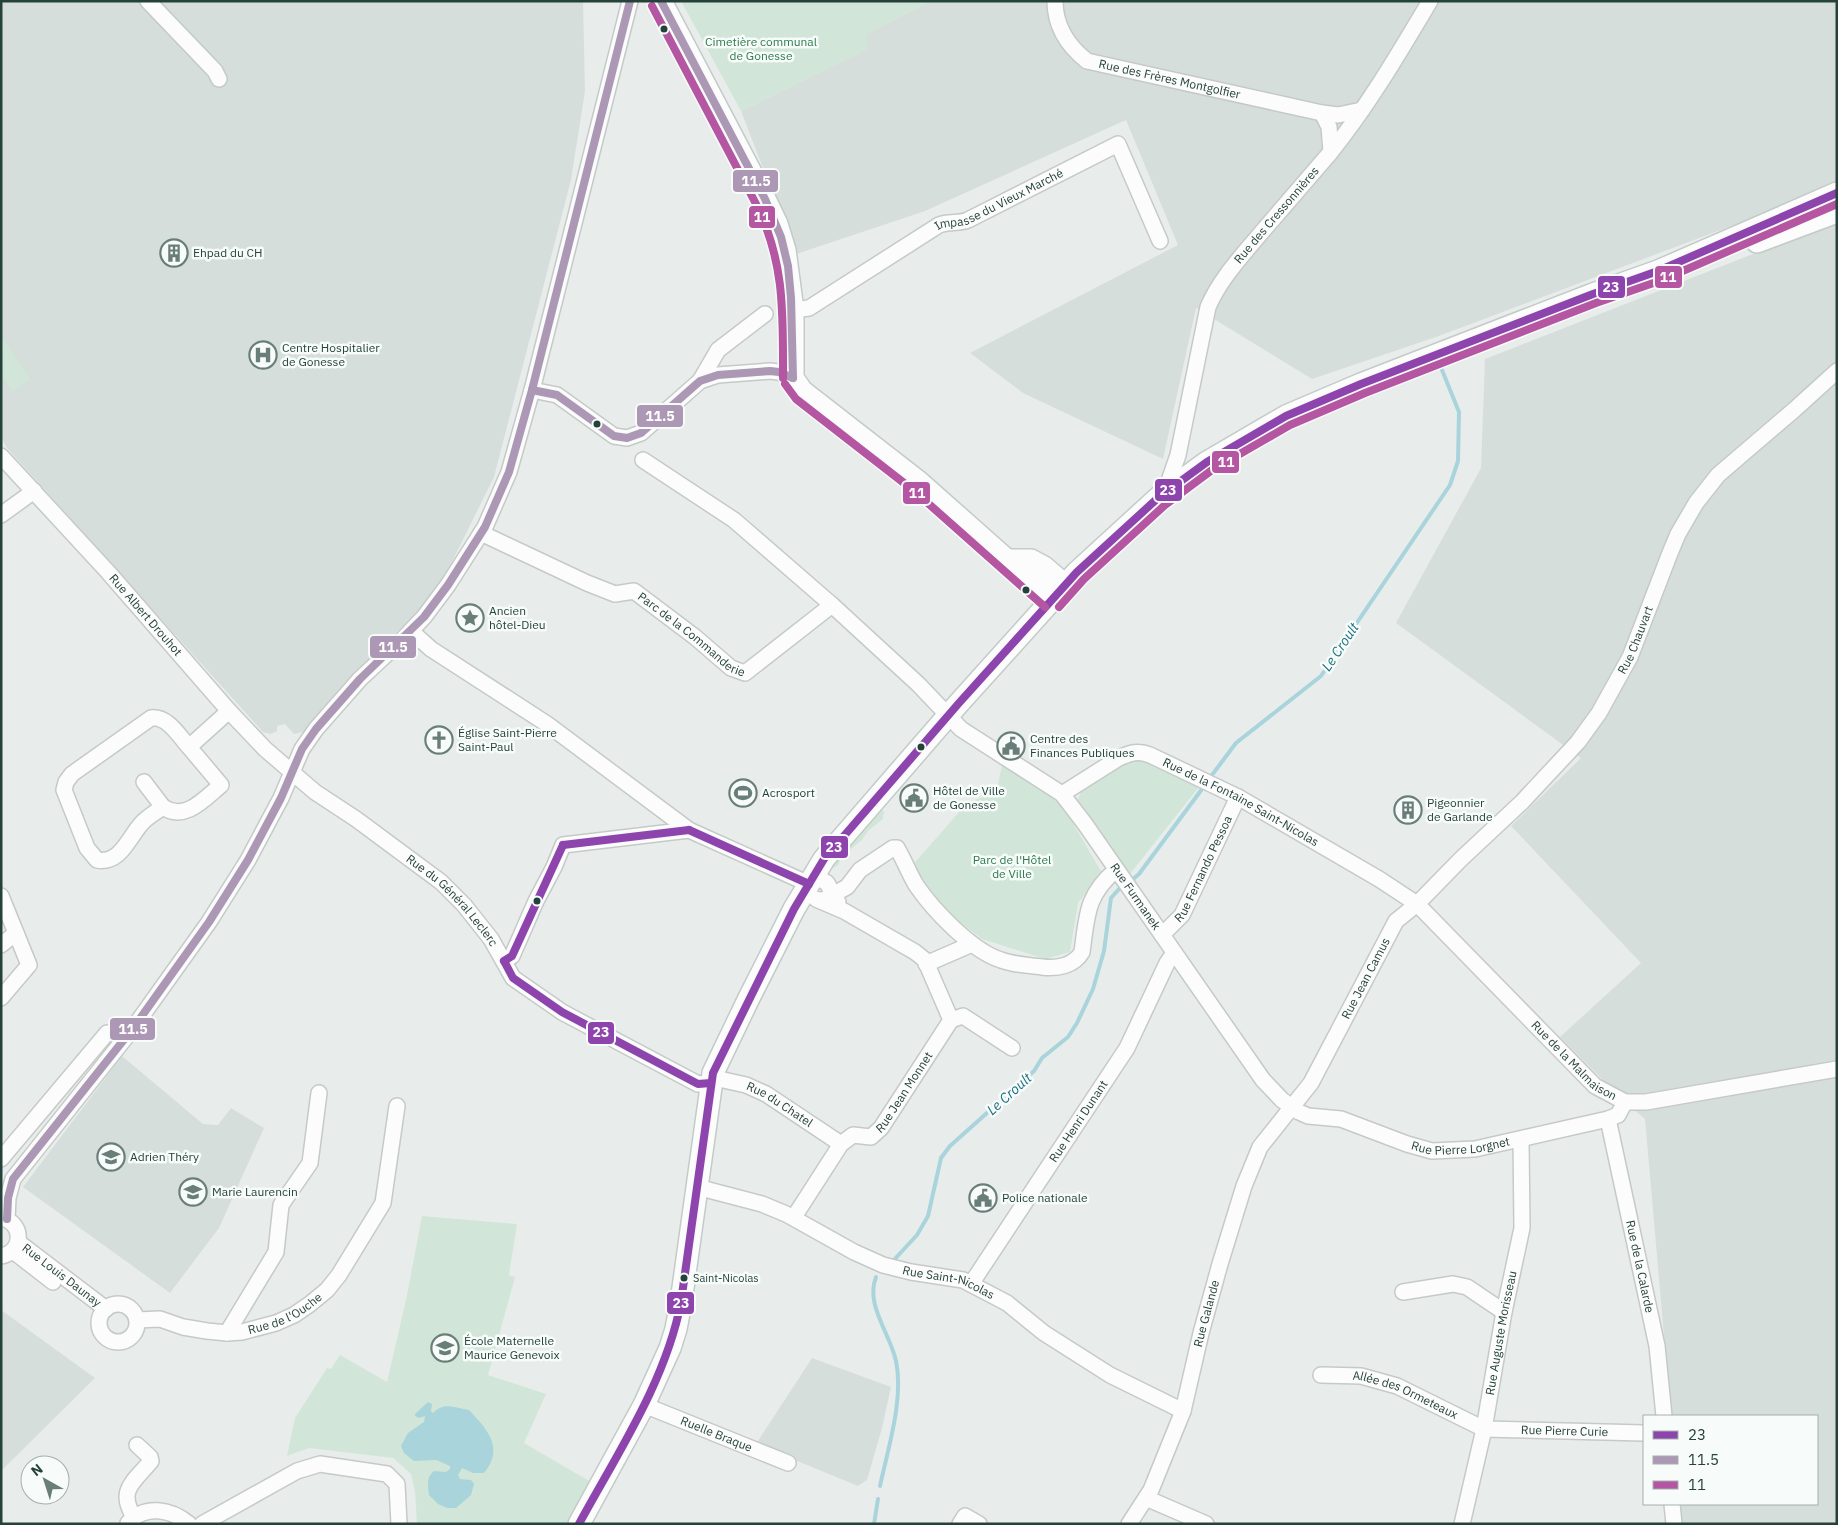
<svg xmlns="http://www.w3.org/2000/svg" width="1838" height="1525" font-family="'IBM Plex Sans',sans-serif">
  <rect width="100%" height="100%" fill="#e8edeb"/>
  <g fill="#d6dedb">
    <polygon points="1,1 583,1 585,91 571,180 494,477 444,578 417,613 386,642 303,732 294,734 285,724 277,726 277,731 271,734 263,732 6,447 1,437"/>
    <polygon points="930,1 1837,1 1837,184 1803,199 1436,337 1312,379 1196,308 1163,459 1023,393 970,353 1178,245 1126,120 925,211 796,254 741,111 865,50 866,34"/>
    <polygon points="1837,221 1837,1524 1680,1524 1679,1504 1817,1504 1817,1416 1671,1416 1645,1119 1625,1102 1560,1037 1641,963 1511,826 1581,758 1396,623 1481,468 1485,359"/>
    <polygon points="122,1056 203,1124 218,1125 231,1108 264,1128 219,1228 170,1293 23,1187"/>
    <polygon points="1,1310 95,1378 1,1471"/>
    <polygon points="812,1358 891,1387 882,1428 867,1480 858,1486 756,1444"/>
  </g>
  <g fill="#d1e6d8">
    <polygon points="681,1 930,1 867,34 866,50 741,111"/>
    <polygon points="4,341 30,379 13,391 1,375 1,344"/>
    <polygon points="1141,758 1199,787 1129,875 1076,803 1083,788 1126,763"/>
    <polygon points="1003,761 1063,806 1102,873 1078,903 1070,952 1045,959 982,939 944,910 910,868 967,803 996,792"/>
    <polygon points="881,809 885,813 883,815 883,819 869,830 861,841 842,856 838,865 829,870"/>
    <polygon points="422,1216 517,1224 509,1275 515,1277 488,1375 546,1394 524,1443 591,1482 571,1524 417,1524 415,1492 411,1474 393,1458 309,1448 287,1456 295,1418 327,1368 331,1369 340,1355 387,1382 406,1300"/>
  </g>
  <path fill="#a9d4db" d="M428,1402L432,1404L431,1411L433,1413C444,1401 456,1408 469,1410C487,1429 505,1448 484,1473H473L462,1468L458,1475L460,1479L471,1480L474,1484L471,1495L456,1508H447L438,1504L429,1495C428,1486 426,1477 434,1471L446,1472L450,1469V1466L436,1460L414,1461L404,1453L401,1446L408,1433L424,1422L425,1416L419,1418L415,1416V1414Z"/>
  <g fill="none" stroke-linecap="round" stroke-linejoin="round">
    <g stroke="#a9d4db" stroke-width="4">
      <polyline points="1209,779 1236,743 1321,676 1450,485 1458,461 1459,412 1442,370"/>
      <polyline points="1132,880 1139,874 1205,785"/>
      <polyline points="892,1262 917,1235 928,1216 941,1158 950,1146 1034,1071 1042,1058 1068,1037 1077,1023 1093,989 1104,951 1111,898 1119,889"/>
      <path d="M876,1277C865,1305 890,1333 896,1361C904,1399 888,1448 880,1486"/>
      <polyline points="874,1524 878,1499"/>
    </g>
    <g stroke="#c5cac8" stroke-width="18">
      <g id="street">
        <polyline points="148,1 215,71 219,79"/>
        <path id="s1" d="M1055,1C1055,26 1068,46 1087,61L1322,113L1329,127L1331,151"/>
        <polyline points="1322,113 1338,115 1362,110"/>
        <path id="s2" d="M793,310L809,308L939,225C949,221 959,224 968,220L1118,144L1160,241"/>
        <polyline points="700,381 718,350 765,314"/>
        <polyline points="532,390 557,395 614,436 627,438 641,433 700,381 718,375 770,371 779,372 793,378"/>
        <path id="s3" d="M1,456L108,572L229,711L265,749L315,792L356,819L441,882L464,905L491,939L513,978L562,1012L698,1084L711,1083L719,1079L746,1085L766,1094L841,1144"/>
        <path id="s4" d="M643,460L734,520L832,605L918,684L961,729L1062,794L1085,824L1263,1080L1282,1100L1299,1112L1308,1116L1341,1119L1407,1144L1432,1151L1475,1149L1608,1119L1618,1115L1625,1102"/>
        <path id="s5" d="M1161,493L1169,481L1178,455L1208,307C1220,279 1241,257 1261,233C1284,206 1307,180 1330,153C1368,106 1399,53 1430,1"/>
        <polyline points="1,515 34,491"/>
        <path id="s6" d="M481,533L587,583L615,594L634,591L695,637L731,668L745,673L832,605"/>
        <polyline points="411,631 431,649 547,724 689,830 809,884"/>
        <path d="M189,747C179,736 168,716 151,718L72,774L66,782L64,790L87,848L97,860C120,864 128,839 141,824C147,817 156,812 163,807C185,822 204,799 221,785L189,747L229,711"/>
        <polyline points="144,782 163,807"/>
        <path id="s7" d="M1062,794L1119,758C1130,753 1138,750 1150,755L1238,797L1379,879L1417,904L1595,1086L1625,1102H1646L1837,1069"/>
        <polyline points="814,875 827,883 838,902"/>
        <polyline points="1,896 29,965 1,998"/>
        <polyline points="816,899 844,911 915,952 925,960 951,1020"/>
        <path d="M821,901L847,887L860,870L893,848H897C904,860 909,873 916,885C933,910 972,951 1001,960C1014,965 1028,965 1042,967C1057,969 1074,966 1082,952C1087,916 1086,895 1116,870"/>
        <path id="s8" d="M1162,935L1182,915L1238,797"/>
        <polyline points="1,945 16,933"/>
        <polyline points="504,961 512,956 536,901 554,867 563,845 689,830"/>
        <polyline points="926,964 972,944"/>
        <polyline points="951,1020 963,1016 1012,1048"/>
        <path id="s9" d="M1608,1119L1657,1346L1664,1416"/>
        <polyline points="1,1159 107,1033"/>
        <path id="s10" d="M697,1187L762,1204L786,1214L854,1252L883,1265L911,1272L963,1280L1007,1303L1044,1333L1110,1375L1183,1411"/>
        <path id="s11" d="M794,1217L841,1144L853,1135L871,1137L881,1128L951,1020"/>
        <path d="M1,1218C24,1222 24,1252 1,1256"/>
        <polyline points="7,1219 8,1198 13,1179 134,1027 209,922 248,860 281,798 302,749 316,729 360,679 404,638 424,617 448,585 485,527 509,472 532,390 630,1"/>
        <path id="s12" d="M18,1242L106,1309"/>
        <polyline points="13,1251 53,1282"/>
        <path id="s13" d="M971,1284L1127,1048L1167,963L1174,953"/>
        <polyline points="1403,1292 1453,1284 1467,1287 1504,1312"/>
        <circle cx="118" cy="1323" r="19"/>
        <path id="s14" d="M137,1320L160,1319L183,1327L207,1331L227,1333L242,1332L276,1323L294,1315L310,1304L327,1290L339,1275L383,1203L397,1106"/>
        <polyline points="227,1333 276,1252 281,1205 310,1163 319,1093"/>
        <path id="s15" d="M1321,1375L1361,1376L1397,1386L1484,1429L1644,1433"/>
        <path id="s16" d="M644,1405L788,1463"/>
        <polyline points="1146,1498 1206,1524"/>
        <polyline points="1672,1504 1674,1524"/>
        <path d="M134,1517C117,1490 134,1482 151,1461L150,1457L137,1445"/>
        <path d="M128,1523C145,1504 171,1509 189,1524"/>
        <polyline points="202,1524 297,1471 320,1464 387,1474 397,1484 399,1524"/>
        <polyline points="960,1524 965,1516 979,1524"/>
        <path id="s17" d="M1129,1524L1151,1490L1183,1411L1201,1333L1220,1264L1244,1186L1260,1147L1311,1083L1396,921L1417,904L1461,859L1522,802L1578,742L1599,713L1630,657L1670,553L1678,534L1696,503L1718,475L1794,410L1837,371"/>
        <path id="s18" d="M1462,1524L1484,1429L1504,1312L1522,1228L1521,1140"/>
      </g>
    </g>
    <g stroke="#c3cbc8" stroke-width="24">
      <g id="secondary">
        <polyline points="661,1 765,199 777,224 785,250 793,310 793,378 802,391 919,482 1052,600"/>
        <polyline points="1757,242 1837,212"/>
        <polyline points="1008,560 1031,560 1044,567 1065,585"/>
        <polyline points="579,1524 644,1405 670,1348 676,1329 681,1302 713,1073 748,1000 794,909 824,859 959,703 1077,572 1159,497 1207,462 1286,416 1361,384 1593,294 1658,271 1837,193"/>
      </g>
    </g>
    <use href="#street" stroke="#fcfcfc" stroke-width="15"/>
    <use href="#secondary" stroke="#fcfcfc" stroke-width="21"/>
    <g stroke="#f7fbf9" stroke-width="11">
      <g id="bus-1">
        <polyline points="689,830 809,884"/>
        <polyline points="563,845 689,830"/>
        <polyline points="504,961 513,978 562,1012 698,1084 711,1083"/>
        <polyline points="504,961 512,956 563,845"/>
        <path d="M579,1524C617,1454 666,1381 681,1302L713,1073L794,909L824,859L959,703L1077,572L1159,497L1207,462L1286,416L1361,384L1593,294L1658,271L1837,193"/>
      </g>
    </g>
    <g stroke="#f7fbf9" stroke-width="11">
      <g id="bus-2">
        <polyline points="661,1 765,199 781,237 788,266 791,298 793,378"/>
        <polyline points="532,390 557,395 614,436 627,438 641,433 700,381 718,375 770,371 779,372 793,378"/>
        <polyline points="7,1219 8,1198 13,1179 134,1027 209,922 248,860 281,798 302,749 316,729 360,679 424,617 448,585 485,527 509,472 532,390 630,1"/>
      </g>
    </g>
    <g stroke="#f7fbf9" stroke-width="11">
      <g id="bus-3">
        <path d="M652,6L756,204C785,262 783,314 783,378"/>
        <polyline points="785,384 796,399 913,490 1045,607"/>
        <polyline points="1059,607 1084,579 1165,505 1212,470 1290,425 1365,393 1596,303 1662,280 1837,204"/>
      </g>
    </g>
    <use href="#bus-1" stroke="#8e44ad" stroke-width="8"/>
    <use href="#bus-2" stroke="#ac97b4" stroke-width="8"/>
    <use href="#bus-3" stroke="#b456a1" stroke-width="8"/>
  </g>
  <defs>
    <g id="building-ring" transform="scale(1.4375)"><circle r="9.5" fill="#f7fbf9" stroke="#697e78" stroke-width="1.5"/><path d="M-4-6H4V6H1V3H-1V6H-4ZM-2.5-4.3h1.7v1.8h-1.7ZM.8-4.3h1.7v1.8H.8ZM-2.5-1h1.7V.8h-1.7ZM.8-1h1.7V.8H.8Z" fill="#697e78"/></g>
    <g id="hospital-ring" transform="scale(1.4375)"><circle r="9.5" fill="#f7fbf9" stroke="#697e78" stroke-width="1.5"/><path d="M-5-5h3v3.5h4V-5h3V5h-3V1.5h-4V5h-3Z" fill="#697e78"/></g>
    <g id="sight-ring" transform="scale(1.4375)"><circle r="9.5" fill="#f7fbf9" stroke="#697e78" stroke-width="1.5"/><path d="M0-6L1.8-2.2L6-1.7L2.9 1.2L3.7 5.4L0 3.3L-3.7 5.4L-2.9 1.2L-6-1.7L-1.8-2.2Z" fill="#697e78"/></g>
    <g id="church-ring" transform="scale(1.4375)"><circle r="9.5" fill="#f7fbf9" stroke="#697e78" stroke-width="1.5"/><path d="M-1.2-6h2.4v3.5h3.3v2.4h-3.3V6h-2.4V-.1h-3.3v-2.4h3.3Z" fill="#697e78"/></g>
    <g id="civic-ring" transform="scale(1.4375)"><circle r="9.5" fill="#f7fbf9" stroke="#697e78" stroke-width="1.5"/><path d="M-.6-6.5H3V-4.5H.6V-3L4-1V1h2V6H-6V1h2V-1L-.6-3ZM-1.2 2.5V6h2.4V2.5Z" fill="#697e78"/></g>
    <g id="stadium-ring" transform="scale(1.4375)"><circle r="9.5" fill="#f7fbf9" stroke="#697e78" stroke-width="1.5"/><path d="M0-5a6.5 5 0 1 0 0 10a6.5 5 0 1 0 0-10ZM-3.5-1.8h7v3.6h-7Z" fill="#697e78"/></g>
    <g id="school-ring" transform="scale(1.4375)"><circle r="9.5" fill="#f7fbf9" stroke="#697e78" stroke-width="1.5"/><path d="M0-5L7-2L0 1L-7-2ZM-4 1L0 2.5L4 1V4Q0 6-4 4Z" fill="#697e78"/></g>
  </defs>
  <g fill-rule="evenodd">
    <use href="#building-ring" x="174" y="253"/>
    <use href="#hospital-ring" x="263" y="355"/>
    <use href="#sight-ring" x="470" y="618"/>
    <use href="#church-ring" x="439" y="740"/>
    <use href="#civic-ring" x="1011" y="746"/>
    <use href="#stadium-ring" x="743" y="793"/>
    <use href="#civic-ring" x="914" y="798"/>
    <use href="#building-ring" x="1408" y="810"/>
    <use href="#school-ring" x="111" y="1157"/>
    <use href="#school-ring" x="193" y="1192"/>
    <use href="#civic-ring" x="983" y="1198"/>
    <use href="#school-ring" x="445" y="1348"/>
  </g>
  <g fill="#24423a" stroke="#f7fbf9" stroke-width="2">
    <circle cx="664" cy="29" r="4.5"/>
    <circle cx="597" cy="424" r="4.5"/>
    <circle cx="1026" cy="590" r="4.5"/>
    <circle cx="921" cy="747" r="4.5"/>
    <circle cx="537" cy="901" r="4.5"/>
    <circle cx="684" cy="1278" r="4.5"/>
  </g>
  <g text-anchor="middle" stroke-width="5" stroke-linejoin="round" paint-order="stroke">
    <g font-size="11" fill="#24423a" stroke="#f7fbf9" text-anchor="start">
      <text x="693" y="1282">Saint-Nicolas</text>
    </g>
    <g font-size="12" fill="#2d7a4b" stroke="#f7fbf9">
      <text x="761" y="46">Cimetière communal<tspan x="761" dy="14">de Gonesse</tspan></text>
      <text x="1012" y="864">Parc de l'Hôtel<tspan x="1012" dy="14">de Ville</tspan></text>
    </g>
    <g font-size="12" fill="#24423a" stroke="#f7fbf9">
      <text dy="4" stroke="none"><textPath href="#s1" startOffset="155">Rue des Frères Montgolfier</textPath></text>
      <text dy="4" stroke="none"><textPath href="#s2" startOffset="236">Impasse du Vieux Marché</textPath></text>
      <text dy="4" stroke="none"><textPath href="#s5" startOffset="308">Rue des Cressonnières</textPath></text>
      <text dy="4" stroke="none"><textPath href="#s3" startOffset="215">Rue Albert Drouhot</textPath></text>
      <text dy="4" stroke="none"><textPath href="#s6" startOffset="239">Parc de la Commanderie</textPath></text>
      <text dy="4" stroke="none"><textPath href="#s17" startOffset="1039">Rue Chauvart</textPath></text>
      <text dy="4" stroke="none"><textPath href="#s7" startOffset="202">Rue de la Fontaine Saint-Nicolas</textPath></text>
      <text dy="4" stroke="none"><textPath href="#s8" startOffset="79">Rue Fernando Pessoa</textPath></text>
      <text dy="4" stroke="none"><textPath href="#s4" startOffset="664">Rue Furmanek</textPath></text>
      <text dy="4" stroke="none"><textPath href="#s3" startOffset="636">Rue du Général Leclerc</textPath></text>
      <text dy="4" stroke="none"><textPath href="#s17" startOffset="601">Rue Jean Camus</textPath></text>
      <text dy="4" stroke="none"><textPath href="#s7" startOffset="628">Rue de la Malmaison</textPath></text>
      <text dy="4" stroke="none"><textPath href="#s11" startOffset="176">Rue Jean Monnet</textPath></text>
      <text dy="4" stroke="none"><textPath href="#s3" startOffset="1038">Rue du Chatel</textPath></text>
      <text dy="4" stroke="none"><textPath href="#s13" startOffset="195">Rue Henri Dunant</textPath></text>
      <text dy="4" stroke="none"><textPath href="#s4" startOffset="1104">Rue Pierre Lorgnet</textPath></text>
      <text dy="4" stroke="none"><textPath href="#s9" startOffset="151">Rue de la Calarde</textPath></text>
      <text dy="4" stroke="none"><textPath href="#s12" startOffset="55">Rue Louis Daunay</textPath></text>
      <text dy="4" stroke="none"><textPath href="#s10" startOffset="271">Rue Saint-Nicolas</textPath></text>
      <text dy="4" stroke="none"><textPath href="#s14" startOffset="154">Rue de l'Ouche</textPath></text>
      <text dy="4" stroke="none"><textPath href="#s17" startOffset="226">Rue Galande</textPath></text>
      <text dy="4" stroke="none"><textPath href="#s18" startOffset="195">Rue Auguste Morisseau</textPath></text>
      <text dy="4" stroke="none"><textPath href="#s15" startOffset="88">Allée des Ormeteaux</textPath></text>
      <text dy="4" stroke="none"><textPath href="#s15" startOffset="255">Rue Pierre Curie</textPath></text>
      <text dy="4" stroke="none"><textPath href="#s16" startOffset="78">Ruelle Braque</textPath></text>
    </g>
    <g font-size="12" fill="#24423a" stroke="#f7fbf9" text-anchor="start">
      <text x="193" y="257">Ehpad du CH</text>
      <text x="282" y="352">Centre Hospitalier<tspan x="282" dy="14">de Gonesse</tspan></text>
      <text x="489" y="615">Ancien<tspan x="489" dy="14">hôtel-Dieu</tspan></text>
      <text x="458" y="737">Église Saint-Pierre<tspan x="458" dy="14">Saint-Paul</tspan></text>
      <text x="1030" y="743">Centre des<tspan x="1030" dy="14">Finances Publiques</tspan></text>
      <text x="933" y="795">Hôtel de Ville<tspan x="933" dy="14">de Gonesse</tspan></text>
      <text x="762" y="797">Acrosport</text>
      <text x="1427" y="807">Pigeonnier<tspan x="1427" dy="14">de Garlande</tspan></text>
      <text x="130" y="1161">Adrien Théry</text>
      <text x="212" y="1196">Marie Laurencin</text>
      <text x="1002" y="1202">Police nationale</text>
      <text x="464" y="1345">École Maternelle<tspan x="464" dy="14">Maurice Genevoix</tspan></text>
    </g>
    <g font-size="14" font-style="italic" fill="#1c6f80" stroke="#f7fbf9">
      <text transform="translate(1340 647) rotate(-56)" y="5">Le Croult</text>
      <text transform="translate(1009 1094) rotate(-42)" y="5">Le Croult</text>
    </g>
  </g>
  <g stroke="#f7fbf9" stroke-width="2">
    <rect x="732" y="169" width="47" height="24" rx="5" fill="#ac97b4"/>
    <rect x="748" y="205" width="28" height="24" rx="5" fill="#b456a1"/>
    <rect x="1654" y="265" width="29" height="24" rx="5" fill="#b456a1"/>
    <rect x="1597" y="275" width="29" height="24" rx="5" fill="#8e44ad"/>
    <rect x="636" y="404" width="48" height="24" rx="5" fill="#ac97b4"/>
    <rect x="1211" y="450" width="29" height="24" rx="5" fill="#b456a1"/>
    <rect x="1154" y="478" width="29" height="24" rx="5" fill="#8e44ad"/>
    <rect x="902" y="481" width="29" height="24" rx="5" fill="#b456a1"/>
    <rect x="369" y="635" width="48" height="24" rx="5" fill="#ac97b4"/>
    <rect x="820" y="835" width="29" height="24" rx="5" fill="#8e44ad"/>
    <rect x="109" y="1017" width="47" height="24" rx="5" fill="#ac97b4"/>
    <rect x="587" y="1021" width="28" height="24" rx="5" fill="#8e44ad"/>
    <rect x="666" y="1291" width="29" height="24" rx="5" fill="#8e44ad"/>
  </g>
  <g font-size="14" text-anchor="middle" font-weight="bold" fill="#fff">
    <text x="756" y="186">11.5</text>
    <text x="762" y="222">11</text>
    <text x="1668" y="282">11</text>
    <text x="1611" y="292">23</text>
    <text x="660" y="421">11.5</text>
    <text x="1226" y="467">11</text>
    <text x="1168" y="495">23</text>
    <text x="917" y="498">11</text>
    <text x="393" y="652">11.5</text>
    <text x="834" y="852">23</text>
    <text x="133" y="1034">11.5</text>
    <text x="601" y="1037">23</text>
    <text x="681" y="1308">23</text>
  </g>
  <rect width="1838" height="1525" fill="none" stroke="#24423a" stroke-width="5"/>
  <rect x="1643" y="1415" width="175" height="90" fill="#f7fbf9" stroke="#a3b1ad"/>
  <rect x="1653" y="1431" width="25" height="8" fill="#8e44ad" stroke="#a3b1ad"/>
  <text x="1688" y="1440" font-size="15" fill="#24423a">23</text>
  <rect x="1653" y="1456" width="25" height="8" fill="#ac97b4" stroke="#a3b1ad"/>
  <text x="1688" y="1465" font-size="15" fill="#24423a">11.5</text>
  <rect x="1653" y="1481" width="25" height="8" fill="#b456a1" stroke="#a3b1ad"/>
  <text x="1688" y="1490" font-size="15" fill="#24423a">11</text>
  <g transform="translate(45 1480) rotate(321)"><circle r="24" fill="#f7fbf9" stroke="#a3b1ad"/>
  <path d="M0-4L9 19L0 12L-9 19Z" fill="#697e78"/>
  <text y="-8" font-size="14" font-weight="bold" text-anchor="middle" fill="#24423a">N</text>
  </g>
</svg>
